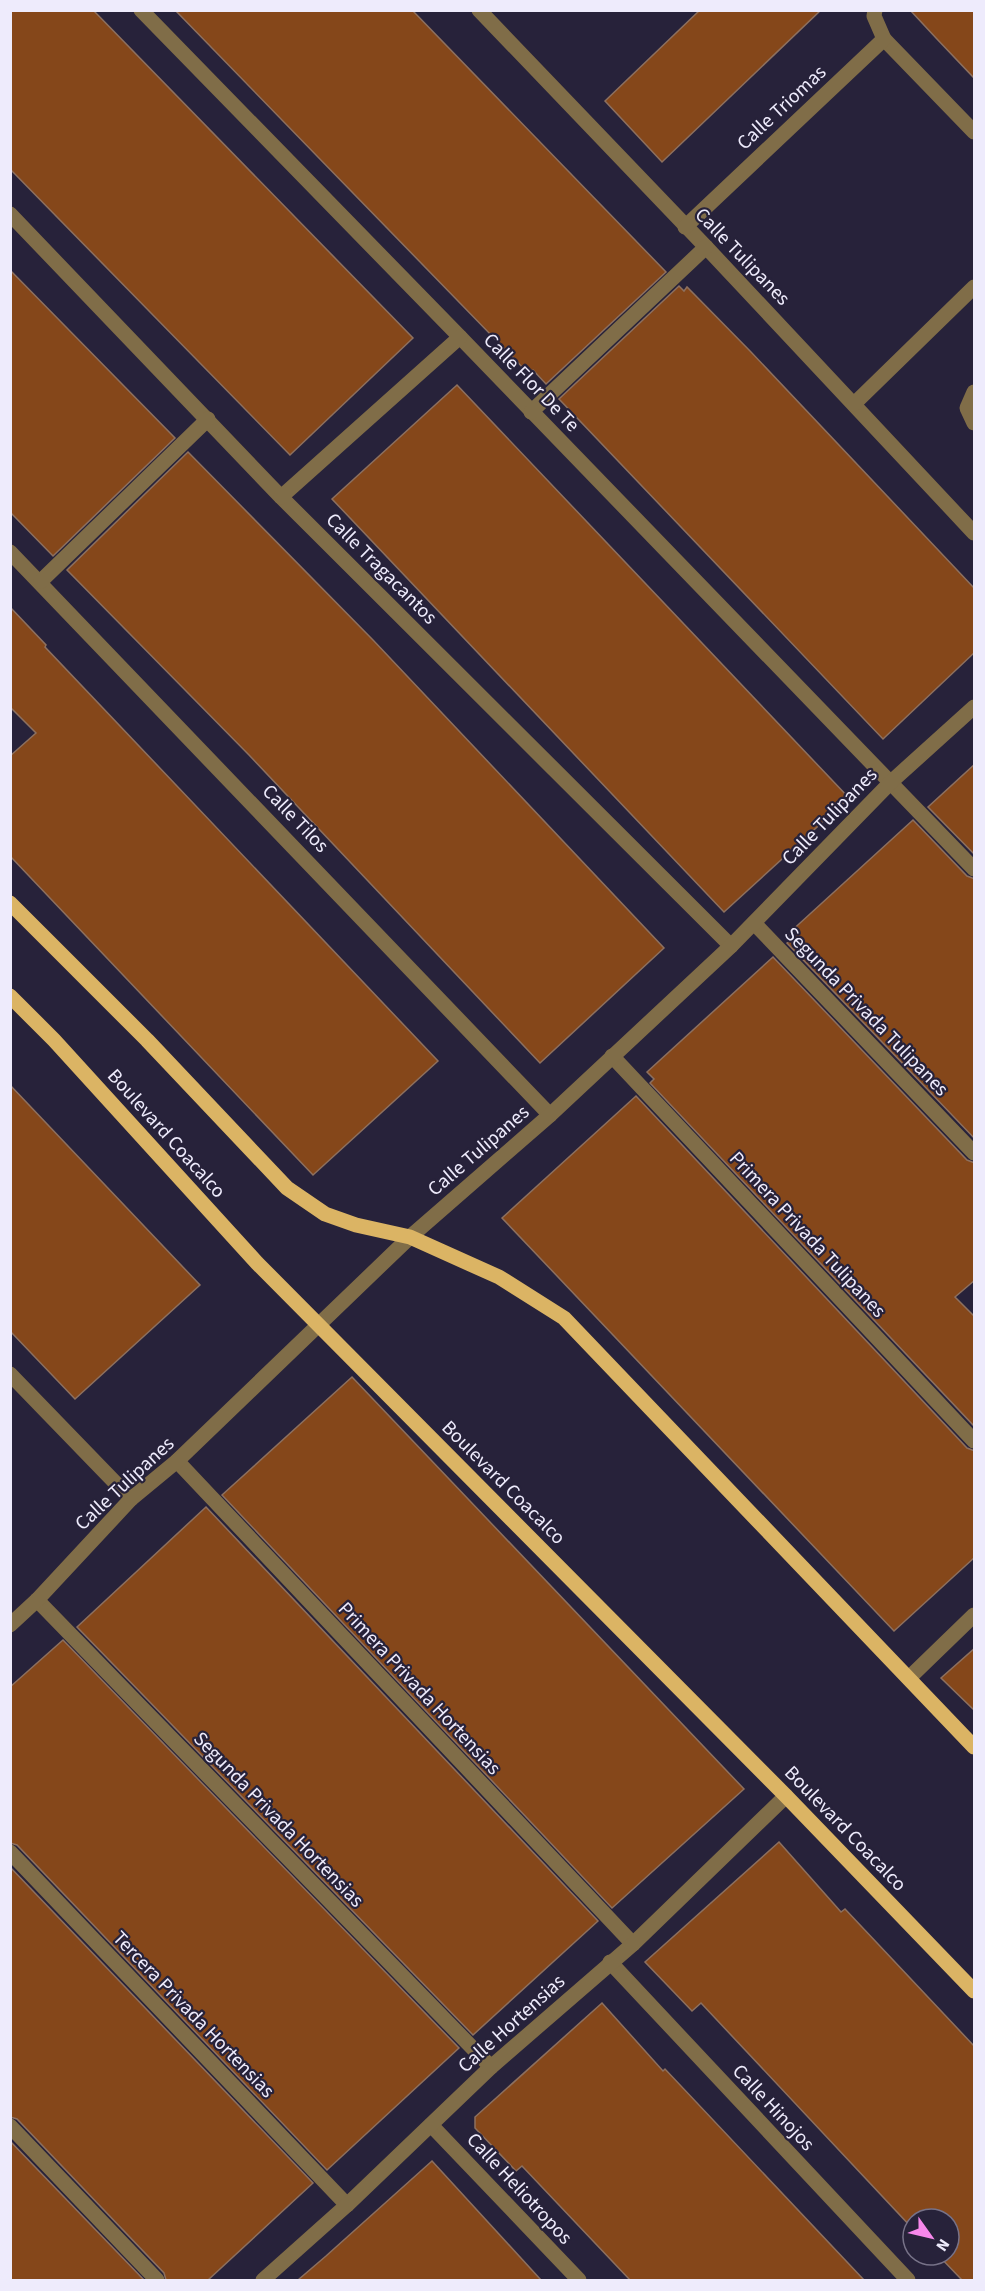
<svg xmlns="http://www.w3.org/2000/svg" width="985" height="2291" font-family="'Source Sans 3',sans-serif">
  <rect width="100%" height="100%" fill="#27223a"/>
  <g fill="#85471a" stroke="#8d705f" stroke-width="1.5">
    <polygon points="10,10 93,10 413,338 290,455 10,169"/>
    <polygon points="175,10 412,10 666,272 546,384 533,370 529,374"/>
    <polygon points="700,10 821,10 662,162 605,101"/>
    <polygon points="910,10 975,10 975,79 936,38"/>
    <polygon points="10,270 175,438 53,556 10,512"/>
    <polygon points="679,286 684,291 687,287 751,352 975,589 975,652 883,739 559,399"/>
    <polygon points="457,385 849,798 724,912 332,499"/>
    <polygon points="188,452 373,640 664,948 540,1063 249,755 67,570"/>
    <polygon points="10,607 46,645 45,647 438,1061 313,1175 10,856 10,756 36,733 10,707"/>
    <polygon points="975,764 975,855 928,807"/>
    <polygon points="913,820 967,876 975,879 975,1139 787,943 792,939 788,934"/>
    <polygon points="773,957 967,1160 975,1163 975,1280 955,1297 975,1317 975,1427 650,1083 654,1079 647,1072"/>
    <polygon points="10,1085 200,1285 75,1399 10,1331"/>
    <polygon points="636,1096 967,1448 975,1451 975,1557 894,1631 502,1218"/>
    <polygon points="352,1377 744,1789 612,1908 222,1495"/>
    <polygon points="206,1507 598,1921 473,2035 77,1627"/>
    <polygon points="63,1640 459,2048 327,2170 17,1845 10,1843 10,1687"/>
    <polygon points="975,1648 975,1711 941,1678"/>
    <polygon points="779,1842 841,1912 845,1909 975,2047 975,2280 962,2280 938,2255 949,2255 949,2219 913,2219 913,2229 701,2003 692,2011 645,1962"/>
    <polygon points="10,1867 313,2183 208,2280 166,2280 164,2273 17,2119 10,2117"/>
    <polygon points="602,2003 663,2071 665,2069 864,2280 630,2280 522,2166 516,2171 475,2128 475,2117"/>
    <polygon points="10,2141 144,2280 10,2280"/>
    <polygon points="432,2161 541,2280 298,2280 326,2256"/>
  </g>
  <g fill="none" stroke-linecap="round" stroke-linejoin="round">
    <g stroke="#806d48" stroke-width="15">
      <polyline points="141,10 460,337 974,869"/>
      <polyline points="479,10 706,247 974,533"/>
      <polyline points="884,39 974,132"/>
      <polyline points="10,214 281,497 731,946"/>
      <polyline points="685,227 884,39 874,16 875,10"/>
      <polyline points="974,392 967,408 974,423"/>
      <polyline points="854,404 974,287"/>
      <polyline points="531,412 706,247"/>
      <polyline points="281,497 460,337"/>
      <polyline points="10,552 550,1115"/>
      <polyline points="41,581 208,419"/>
      <polyline points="754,923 974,1153"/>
      <polyline points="612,1056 974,1441"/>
      <polyline points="10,1374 131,1499"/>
      <polyline points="177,1461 633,1944"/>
      <polyline points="37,1600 491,2067"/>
      <polyline points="10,1625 37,1600 131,1499 177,1461 410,1237 550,1115 731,946 891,782 974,707"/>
      <polyline points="909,1678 974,1615"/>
      <polyline points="10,1852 347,2205"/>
      <polyline points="610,1962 908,2280"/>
      <polyline points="431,2125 579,2280"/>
      <polyline points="10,2126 157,2280"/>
      <polyline points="263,2280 347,2205 491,2067 633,1944 786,1796"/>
    </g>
    <g stroke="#dbb464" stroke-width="15">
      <polyline points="10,903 147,1040 287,1188 325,1214 356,1225 410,1237 499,1277 564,1318 974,1747"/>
      <polyline points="10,996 54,1040 257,1263 786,1796 974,1991"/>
    </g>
  </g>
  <g text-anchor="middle" stroke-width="4.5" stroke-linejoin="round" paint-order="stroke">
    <g font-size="20" fill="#eeebfc" stroke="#27223a">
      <text transform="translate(781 107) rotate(-43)" y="7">Calle Triomas</text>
      <text transform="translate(743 256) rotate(46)" y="7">Calle Tulipanes</text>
      <text transform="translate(532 382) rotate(46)" y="7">Calle Flor De Te</text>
      <text transform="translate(382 568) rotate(45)" y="7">Calle Tragacantos</text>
      <text transform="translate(829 816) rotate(-46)" y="7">Calle Tulipanes</text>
      <text transform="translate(296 818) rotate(46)" y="7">Calle Tilos</text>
      <text transform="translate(867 1011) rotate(46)" y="7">Segunda Privada Tulipanes</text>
      <text transform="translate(167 1133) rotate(48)" y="7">Boulevard Coacalco</text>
      <text transform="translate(478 1150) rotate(-41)" y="7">Calle Tulipanes</text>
      <text transform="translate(808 1234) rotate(47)" y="7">Primera Privada Tulipanes</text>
      <text transform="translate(504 1482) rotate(45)" y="7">Boulevard Coacalco</text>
      <text transform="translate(124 1483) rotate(-43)" y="7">Calle Tulipanes</text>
      <text transform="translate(420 1688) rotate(47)" y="7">Primera Privada Hortensias</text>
      <text transform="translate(279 1819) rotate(46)" y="7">Segunda Privada Hortensias</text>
      <text transform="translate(846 1828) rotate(46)" y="7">Boulevard Coacalco</text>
      <text transform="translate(194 2014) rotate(46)" y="7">Tercera Privada Hortensias</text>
      <text transform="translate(511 2023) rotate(-42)" y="7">Calle Hortensias</text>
      <text transform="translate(774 2107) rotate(47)" y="7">Calle Hinojos</text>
      <text transform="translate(520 2188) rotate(47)" y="7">Calle Heliotropos</text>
    </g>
  </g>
  <rect width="985" height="2291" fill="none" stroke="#eeebfc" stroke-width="24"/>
  <g transform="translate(931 2237) rotate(124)"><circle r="28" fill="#27223a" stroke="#777288" stroke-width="1.5"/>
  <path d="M0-4.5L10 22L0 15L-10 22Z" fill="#f788eb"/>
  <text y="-9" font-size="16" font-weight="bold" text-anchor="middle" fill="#eeebfc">N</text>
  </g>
</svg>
